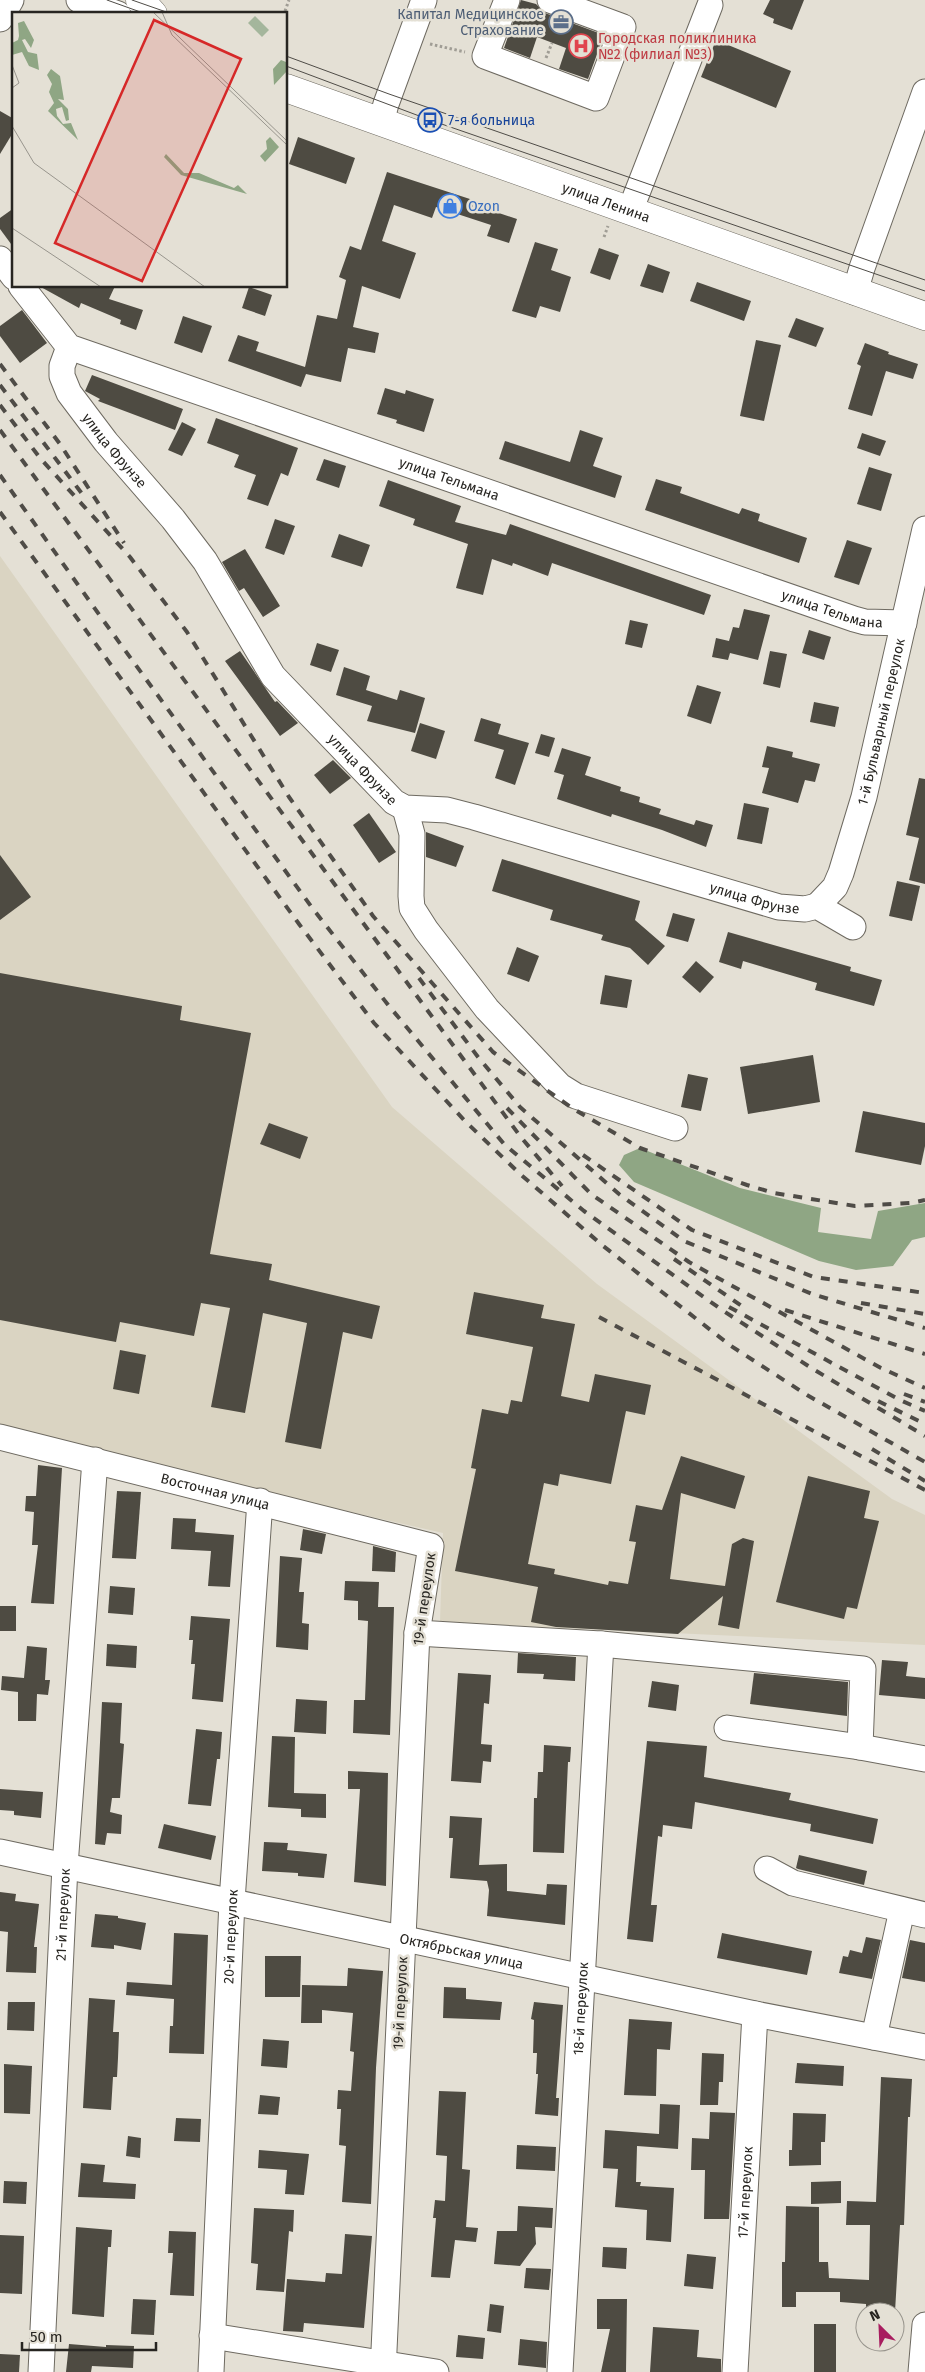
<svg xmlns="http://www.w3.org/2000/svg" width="925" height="2372" font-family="'Fira Sans',sans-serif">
  <rect width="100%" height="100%" fill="#e4e0d5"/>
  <polygon fill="#dad4c2" points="0,556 392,1107 597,1284 892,1499 925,1515 925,1645 440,1622 443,1533 0,1432"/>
  <polygon fill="#8fa684" points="640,1148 740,1188 821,1208 818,1232 871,1239 878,1211 925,1203 925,1237 912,1240 893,1266 856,1270 819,1261 634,1182 619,1165 624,1155"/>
  <g fill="#4e4b42">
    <polygon points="521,0 536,4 545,13 604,35 588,79 559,69 566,48 537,37 530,58 504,48"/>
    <polygon points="770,0 804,0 792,30 773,23 774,19 763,14"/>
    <polygon points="716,40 791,71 776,108 701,77"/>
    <polygon points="0,111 14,119 14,131 0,154"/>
    <polygon points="298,137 355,158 346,184 289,164"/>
    <polygon points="387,172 473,200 472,204 517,219 509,243 487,236 491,225 436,207 432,218 394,205 382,241 416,253 400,299 362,286 353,327 379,333 375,353 348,348 341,382 306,374 301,387 228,361 238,335 259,342 256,351 305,367 317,315 337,319 346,280 339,277 350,246 361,250"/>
    <polygon points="14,208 14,248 0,229 0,218"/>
    <polygon points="535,242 558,249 551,270 571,277 560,312 540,306 536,318 512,311"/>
    <polygon points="599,248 619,255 610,280 590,273"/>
    <polygon points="648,264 670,272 663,293 640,286"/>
    <polygon points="697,282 751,301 744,321 690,301"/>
    <polygon points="39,286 115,286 109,299 143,310 136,330 120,324 121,320 81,303 79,308"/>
    <polygon points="249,287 272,295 265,316 242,308"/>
    <polygon points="22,310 47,343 20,363 0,336 0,326"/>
    <polygon points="183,316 212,326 202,353 174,343"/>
    <polygon points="796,318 824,328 816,347 788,337"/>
    <polygon points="756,340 781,345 764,421 740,416"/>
    <polygon points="865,343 889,352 888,354 918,364 913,379 886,371 872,416 848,409 861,366 857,364"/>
    <polygon points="92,375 183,409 175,430 98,401 100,399 85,391"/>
    <polygon points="385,388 405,394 406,390 434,399 424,432 396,423 397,420 377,414"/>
    <polygon points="216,418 298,448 288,476 281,473 268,506 247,499 256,475 234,467 239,455 207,443"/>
    <polygon points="182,422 196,429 182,456 168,450"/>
    <polygon points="580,430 603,438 593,466 622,476 615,498 499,459 505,441 570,462"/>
    <polygon points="862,433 886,441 880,456 857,448"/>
    <polygon points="324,459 346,466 339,488 316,480"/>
    <polygon points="869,467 892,474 881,511 857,504"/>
    <polygon points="656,479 682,487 680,493 739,514 742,508 760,514 758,521 807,538 799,563 645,510"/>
    <polygon points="388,480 461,506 455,522 506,535 510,524 711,595 704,615 552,563 548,576 513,563 512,566 492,559 483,595 456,588 468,544 413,525 415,519 379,506"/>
    <polygon points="275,519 295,526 284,555 265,548"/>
    <polygon points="339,534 370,545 362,567 331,557"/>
    <polygon points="847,540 872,548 859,585 834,577"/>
    <polygon points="245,549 280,606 263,617 244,588 239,591 222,562"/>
    <polygon points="744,609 770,615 758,660 730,653 728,660 712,657 716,638 729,641 733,627 739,628"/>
    <polygon points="630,620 648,624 642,648 625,644"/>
    <polygon points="809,630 831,637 824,660 802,653"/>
    <polygon points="317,643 339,650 331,672 310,665"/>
    <polygon points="240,651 275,702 277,701 298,723 280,736 225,661"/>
    <polygon points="770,651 787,654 780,688 763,684"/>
    <polygon points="344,667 370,676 366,690 397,700 400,690 425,698 415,733 367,721 372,706 336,695"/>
    <polygon points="697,685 721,692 711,724 687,716"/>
    <polygon points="814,702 839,707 835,727 810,722"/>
    <polygon points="481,718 501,724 498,734 529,743 515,785 495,778 504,750 474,741"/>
    <polygon points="420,723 445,731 436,759 411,751"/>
    <polygon points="541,734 555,738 549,757 535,753"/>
    <polygon points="767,746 793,752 792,757 820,764 815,782 805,780 798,803 762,793 769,768 762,767"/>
    <polygon points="562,748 591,757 585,775 621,787 620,791 640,797 639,802 661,809 659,814 694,825 696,820 713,825 706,847 662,830 612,814 611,817 557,799 564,775 554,772"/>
    <polygon points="333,760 351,778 330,794 314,775"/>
    <polygon points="919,778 925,779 925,884 909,880 919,838 906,835"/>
    <polygon points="744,803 769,808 762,844 737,839"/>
    <polygon points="369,813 396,852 379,863 353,825"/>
    <polygon points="426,832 464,846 456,867 426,857"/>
    <polygon points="0,855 31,897 0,920"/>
    <polygon points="502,859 640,901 635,920 665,946 648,965 630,948 601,940 603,935 550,920 553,910 492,891"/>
    <polygon points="897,881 920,886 912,921 889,916"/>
    <polygon points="673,913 695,919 688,942 666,936"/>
    <polygon points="728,932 851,967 850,971 882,980 874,1006 815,990 817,983 743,961 741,969 719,962"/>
    <polygon points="517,947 539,956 529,982 507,974"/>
    <polygon points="696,961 714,977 700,993 682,977"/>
    <polygon points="0,973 182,1006 180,1020 251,1033 210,1254 272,1264 269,1280 380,1306 372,1339 343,1332 321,1449 285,1442 307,1323 263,1313 245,1413 211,1407 230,1308 201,1303 194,1336 120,1322 116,1342 0,1320"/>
    <polygon points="605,975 632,980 627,1008 600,1004"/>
    <polygon points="813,1055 820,1102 748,1114 740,1067"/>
    <polygon points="688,1074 708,1078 701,1111 681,1107"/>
    <polygon points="863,1111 925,1123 925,1146 921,1165 855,1152"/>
    <polygon points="269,1123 308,1137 300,1159 260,1144"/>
    <polygon points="474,1292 544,1305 541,1318 575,1324 561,1396 589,1402 595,1374 651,1385 645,1415 626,1411 611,1484 560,1474 558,1486 544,1483 528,1564 555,1569 554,1574 608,1585 609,1581 628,1584 636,1542 629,1541 636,1505 662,1510 681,1456 745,1476 735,1509 681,1493 670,1579 725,1586 732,1544 743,1538 754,1541 739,1629 718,1625 723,1596 678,1634 556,1627 531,1622 538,1587 455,1571 476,1469 471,1468 482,1409 508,1414 511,1400 522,1402 533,1347 466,1334"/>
    <polygon points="120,1350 146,1355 139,1394 113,1389"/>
    <polygon points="38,1465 62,1468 54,1604 31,1603 38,1545 32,1545 34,1512 25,1511 26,1496 36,1496"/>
    <polygon points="808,1476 870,1491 864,1518 879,1521 857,1609 847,1607 844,1619 776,1602"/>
    <polygon points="117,1491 141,1492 136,1559 112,1558"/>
    <polygon points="173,1518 196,1519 195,1532 234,1535 230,1587 208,1586 211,1551 171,1549"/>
    <polygon points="303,1529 326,1534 322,1554 300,1550"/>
    <polygon points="373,1546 396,1552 395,1572 372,1571"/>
    <polygon points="280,1556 302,1558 299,1592 304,1592 302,1623 309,1624 308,1650 276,1647"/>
    <polygon points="345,1581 379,1582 378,1607 394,1607 390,1735 353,1733 354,1700 365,1700 368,1621 358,1620 358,1601 344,1600"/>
    <polygon points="110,1586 135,1588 133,1615 108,1613"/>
    <rect x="0" y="1606" width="16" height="25"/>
    <polygon points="191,1616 230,1619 223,1702 192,1699 195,1664 191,1664 193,1640 189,1640"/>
    <polygon points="107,1644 137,1646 136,1668 106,1666"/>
    <polygon points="27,1646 47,1648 45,1680 50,1680 48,1695 37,1694 36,1721 18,1721 18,1692 1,1690 2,1676 24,1678"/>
    <polygon points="518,1653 576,1657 575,1681 543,1679 544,1674 517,1673"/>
    <polygon points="882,1660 908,1662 906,1676 925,1678 925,1699 879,1695"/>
    <polygon points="458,1673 491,1675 489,1704 484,1703 481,1744 492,1745 491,1762 483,1761 481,1783 451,1781"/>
    <polygon points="754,1673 848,1682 847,1716 750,1704"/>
    <polygon points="652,1681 679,1685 676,1711 648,1707"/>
    <polygon points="296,1699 327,1701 326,1734 294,1732"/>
    <polygon points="102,1702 122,1703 120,1743 124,1744 120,1798 112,1798 110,1812 122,1815 121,1834 107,1833 105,1845 95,1844"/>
    <polygon points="196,1729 222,1732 220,1759 217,1759 211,1806 188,1804"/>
    <polygon points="272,1736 295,1737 294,1793 326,1794 326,1818 301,1817 301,1809 268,1807"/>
    <polygon points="647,1741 707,1746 704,1777 791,1793 789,1800 878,1819 873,1844 810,1831 811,1824 695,1802 692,1829 663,1825 662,1837 658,1836 651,1905 657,1905 653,1942 627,1939"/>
    <polygon points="544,1745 571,1747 570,1762 568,1762 564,1853 533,1852 534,1798 537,1798 538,1772 543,1772"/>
    <polygon points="348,1771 388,1773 386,1886 354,1882 360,1789 348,1789"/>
    <polygon points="0,1789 43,1792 41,1818 14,1815 14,1811 0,1810"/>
    <polygon points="450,1816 482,1818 479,1865 507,1864 507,1891 546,1895 547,1884 567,1885 565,1925 487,1916 489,1890 487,1881 450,1878 453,1838 449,1838"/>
    <polygon points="164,1824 216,1836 211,1860 158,1848"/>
    <polygon points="264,1842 288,1843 287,1850 327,1854 324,1878 298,1876 298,1873 262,1871"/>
    <polygon points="799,1855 867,1871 864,1885 798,1869 796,1868"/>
    <polygon points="0,1892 16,1894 15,1901 39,1904 34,1947 37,1947 36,1973 6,1972 8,1932 0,1931"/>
    <polygon points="95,1914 118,1916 118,1918 146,1923 141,1950 114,1945 114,1949 91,1947"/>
    <polygon points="174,1933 208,1935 204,2054 169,2053 170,2026 173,2026 174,1999 126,1995 127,1982 172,1985"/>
    <polygon points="722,1933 812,1951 807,1975 717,1958"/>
    <polygon points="866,1937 881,1940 872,1979 839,1973 843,1956 848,1957 850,1950 862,1953"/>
    <polygon points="910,1940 925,1943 925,1982 902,1978"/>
    <polygon points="265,1956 301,1956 300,1997 265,1997"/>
    <polygon points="348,1968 383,1971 376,2068 371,2204 342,2202 346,2146 339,2145 341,2109 337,2109 338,2090 351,2091 354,2052 350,2051 353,2013 322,2010 322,2023 301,2023 302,1985 347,1986"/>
    <polygon points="444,1987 466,1988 466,1999 502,2002 500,2020 443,2018"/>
    <polygon points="89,1998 115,2000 113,2032 119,2032 118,2058 117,2077 113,2077 111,2110 83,2108"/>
    <polygon points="8,2002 35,2002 34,2031 7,2030"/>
    <polygon points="534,2002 563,2005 556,2098 559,2098 558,2116 535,2114 538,2074 536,2074 537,2053 533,2053 534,2020 531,2019"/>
    <polygon points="629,2019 672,2022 670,2050 657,2049 656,2096 624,2095"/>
    <polygon points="263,2039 289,2041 287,2068 261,2066"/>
    <polygon points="702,2053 724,2054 723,2082 719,2082 718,2105 700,2105"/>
    <polygon points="797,2063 844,2066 843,2086 795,2083"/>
    <polygon points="4,2064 32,2066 30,2114 4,2113"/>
    <polygon points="881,2077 912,2079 910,2117 908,2117 904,2225 900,2225 895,2312 866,2312 866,2304 840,2302 840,2292 796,2292 796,2307 782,2307 782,2262 785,2262 786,2206 819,2207 819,2262 828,2262 829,2278 869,2280 870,2225 846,2225 847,2201 876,2202"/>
    <polygon points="439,2091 466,2092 462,2169 470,2170 466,2227 478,2228 476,2242 455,2240 450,2278 431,2277 436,2218 433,2218 435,2200 445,2201 447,2156 436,2155"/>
    <polygon points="260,2095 280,2097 278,2115 258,2114"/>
    <polygon points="660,2104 680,2105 678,2149 637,2146 636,2182 641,2182 640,2186 674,2188 671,2242 646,2240 647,2210 615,2207 618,2169 603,2168 605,2130 659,2134"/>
    <polygon points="710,2112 735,2113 729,2219 704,2219 705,2170 691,2170 692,2138 709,2139"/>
    <polygon points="793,2113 826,2114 825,2142 821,2142 821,2165 789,2166 789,2150 792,2150"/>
    <polygon points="176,2118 201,2119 200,2142 174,2141"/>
    <polygon points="128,2136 141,2138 140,2158 126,2156"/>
    <polygon points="517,2145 556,2147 555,2171 516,2169"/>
    <polygon points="259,2150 309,2154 304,2195 285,2194 287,2170 258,2168"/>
    <polygon points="81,2163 105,2165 103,2182 136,2184 135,2199 78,2197"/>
    <polygon points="4,2181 27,2182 26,2204 3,2203"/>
    <polygon points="841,2181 841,2203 811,2204 811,2182"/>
    <polygon points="518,2206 553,2208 552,2228 535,2227 536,2244 520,2266 494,2264 497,2231 517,2231"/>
    <polygon points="254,2208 294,2210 293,2232 289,2231 284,2292 256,2290 258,2264 251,2263"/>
    <polygon points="76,2227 112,2230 111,2247 108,2247 104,2317 72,2314"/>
    <polygon points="169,2231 196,2232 194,2296 170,2295 173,2253 168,2253"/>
    <polygon points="345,2234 372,2236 364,2328 304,2323 303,2332 283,2331 287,2279 325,2282 326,2273 342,2274"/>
    <polygon points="0,2235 24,2236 22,2294 0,2293"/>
    <polygon points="603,2247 627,2248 626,2269 602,2267"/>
    <polygon points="687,2254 716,2257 713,2289 684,2286"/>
    <polygon points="526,2268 551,2269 549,2290 524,2288"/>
    <polygon points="133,2299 156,2300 154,2335 131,2334"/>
    <polygon points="597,2299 627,2299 626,2372 601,2372 610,2329 597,2329"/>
    <polygon points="490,2304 504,2306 501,2333 487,2331"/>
    <rect x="814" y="2324" width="22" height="48"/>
    <polygon points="653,2327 699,2330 697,2357 721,2359 721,2372 650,2372"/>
    <polygon points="458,2335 485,2338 483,2359 456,2357"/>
    <polygon points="520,2339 547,2342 546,2368 518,2365"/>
    <polygon points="69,2344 106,2347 106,2345 134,2346 133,2368 92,2366 91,2372 66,2372"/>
    <polygon points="0,2354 20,2355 19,2372 0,2372"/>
  </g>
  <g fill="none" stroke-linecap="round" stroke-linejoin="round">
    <g stroke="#6e6a61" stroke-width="27">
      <g id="minor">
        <polyline points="79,0 118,14"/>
        <polyline points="507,0 485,56 596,98 623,27 550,0"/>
        <polyline points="0,19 11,0"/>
        <polyline points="381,122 386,104 424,0"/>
        <polyline points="630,211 710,5"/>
        <polyline points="0,259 14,277"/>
        <path id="s1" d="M21,286L69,347L854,619L865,622L904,623"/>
        <polyline points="855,292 862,268 925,92"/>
        <path id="s2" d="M69,347L62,366V376L69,393L106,442L173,519L205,561L273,676L394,802L405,808L447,810L474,817L779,907L805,909L817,906L853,927"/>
        <polyline points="405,808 412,834 411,896 412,908 426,930 487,1009 560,1086 576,1096 675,1128"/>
        <path id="s3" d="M817,906L835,887L841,873L864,797L925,529"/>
        <path id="s4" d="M0,1437L431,1546L417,1633L383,2372"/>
        <polyline points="417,1633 601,1644 863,1669 860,1747"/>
        <polyline points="727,1728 860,1747 925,1759"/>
        <path id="s5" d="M0,1852L755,2014L925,2047"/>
        <polyline points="767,1869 793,1883 925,1915"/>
        <polyline points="874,2037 902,1910"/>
        <polyline points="212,2336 436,2372"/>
        <path id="s6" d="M41,2372L65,1866L95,1460"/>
        <path id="s7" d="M211,2372L232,1901L260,1501"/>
        <path id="s8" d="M560,2372L601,1644"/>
        <path id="s9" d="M735,2372L755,2014"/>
        <polyline points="921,2372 925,2325"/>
      </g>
    </g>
    <g stroke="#6e6a61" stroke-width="29">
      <g id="major">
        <polyline points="140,0 153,14"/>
        <path id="s10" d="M286,88L925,316"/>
      </g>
    </g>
    <g stroke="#a09d95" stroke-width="3" stroke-dasharray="2.5 2.5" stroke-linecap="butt">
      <polyline points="285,11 289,0"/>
      <polyline points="430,44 465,52"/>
      <polyline points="546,58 552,43"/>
      <polyline points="604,237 608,226"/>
    </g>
    <use href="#minor" stroke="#fff" stroke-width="25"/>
    <use href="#major" stroke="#fff" stroke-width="28"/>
    <g stroke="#4f4c47" stroke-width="1">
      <polyline points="107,0 146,14"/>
      <polyline points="132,0 172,14"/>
      <polyline points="286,56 389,94 925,280"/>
      <polyline points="286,66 430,120 925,291"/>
    </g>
    <g stroke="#4f4c47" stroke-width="4" stroke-dasharray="9 9" stroke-linecap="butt">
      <polyline points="0,364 60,444 124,543"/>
      <polyline points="0,385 86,499"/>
      <polyline points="0,405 40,458 130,557 187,632 289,797 373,916 493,1052 572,1108 640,1148 747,1185 774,1193 855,1206 911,1203 925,1200"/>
      <polyline points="0,430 520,1136 562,1186"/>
      <polyline points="0,475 103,620 313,909 389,1006 504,1144 584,1211 722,1310 813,1369 925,1436"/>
      <polyline points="0,512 299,924 374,1023 465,1121 519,1173 602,1245 731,1346 807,1395 925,1462"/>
      <polyline points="419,978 478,1057 520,1107 619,1194 684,1241 812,1294 925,1328"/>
      <polyline points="507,1108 591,1194 689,1262 881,1368 925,1388"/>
      <polyline points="583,1155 692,1230 814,1277 925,1293"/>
      <polyline points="674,1259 746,1309"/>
      <polyline points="861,1303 925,1314"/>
      <polyline points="729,1307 900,1400 925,1411"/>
      <polyline points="785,1310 925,1354"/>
      <polyline points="599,1317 925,1490"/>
      <polyline points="904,1394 925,1402"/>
      <polyline points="878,1401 925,1424"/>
      <polyline points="872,1449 925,1481"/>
    </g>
  </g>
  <defs>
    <g id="office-ring" transform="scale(1.25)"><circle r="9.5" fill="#e4e0d5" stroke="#5c6f8a" stroke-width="1.5"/><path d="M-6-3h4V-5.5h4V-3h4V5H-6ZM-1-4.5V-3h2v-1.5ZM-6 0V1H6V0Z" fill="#5c6f8a"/></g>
    <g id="hospital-ring" transform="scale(1.25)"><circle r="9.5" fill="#e4e0d5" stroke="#e0444e" stroke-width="1.5"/><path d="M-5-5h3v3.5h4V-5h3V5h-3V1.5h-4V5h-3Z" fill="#e0444e"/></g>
    <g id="bus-ring" transform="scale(1.25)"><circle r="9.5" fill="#e4e0d5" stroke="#1a4fb4" stroke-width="1.5"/><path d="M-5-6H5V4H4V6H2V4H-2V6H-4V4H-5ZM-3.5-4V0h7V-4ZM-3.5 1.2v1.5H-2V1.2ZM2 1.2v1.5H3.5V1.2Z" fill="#1a4fb4"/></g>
    <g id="shop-ring" transform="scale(1.25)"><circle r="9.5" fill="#e4e0d5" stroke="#3f7fe0" stroke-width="1.5"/><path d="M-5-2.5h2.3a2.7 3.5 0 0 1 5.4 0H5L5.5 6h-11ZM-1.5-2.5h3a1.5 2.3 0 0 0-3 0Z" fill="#3f7fe0"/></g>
  </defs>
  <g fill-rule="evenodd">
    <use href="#office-ring" x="561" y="22"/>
    <use href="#hospital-ring" x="581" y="46"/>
    <use href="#bus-ring" x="430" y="120"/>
    <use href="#shop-ring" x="450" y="206"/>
  </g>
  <g text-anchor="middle" stroke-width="5" stroke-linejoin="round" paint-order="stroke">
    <g font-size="14" fill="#4e5e75" stroke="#e4e0d5" text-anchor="end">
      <text x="544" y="19">Капитал Медицинское<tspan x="544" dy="16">Страхование</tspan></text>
    </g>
    <g font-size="14" fill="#be3a42" stroke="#e4e0d5" text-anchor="start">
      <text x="598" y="43">Городская поликлиника<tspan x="598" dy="16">№2 (филиал №3)</tspan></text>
    </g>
    <g font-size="14" fill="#164399" stroke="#e4e0d5" text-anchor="start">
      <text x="448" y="125">7-я больница</text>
    </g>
    <g font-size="14" fill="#272521" stroke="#e4e0d5">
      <text dy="5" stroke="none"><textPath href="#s10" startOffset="340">улица Ленина</textPath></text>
      <text dy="5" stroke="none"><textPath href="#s2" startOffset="122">улица Фрунзе</textPath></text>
      <text dy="5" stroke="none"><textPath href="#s1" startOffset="480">улица Тельмана</textPath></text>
      <text dy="5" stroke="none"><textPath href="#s1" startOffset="885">улица Тельмана</textPath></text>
      <text dy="5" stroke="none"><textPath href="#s3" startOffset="198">1-й Бульварный переулок</textPath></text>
      <text dy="5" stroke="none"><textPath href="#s2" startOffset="528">улица Фрунзе</textPath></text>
      <text dy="5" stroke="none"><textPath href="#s2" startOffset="948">улица Фрунзе</textPath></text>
      <text dy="5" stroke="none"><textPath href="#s4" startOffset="222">Восточная улица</textPath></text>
      <text transform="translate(424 1599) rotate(-82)" y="5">19-й переулок</text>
      <text dy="5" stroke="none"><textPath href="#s6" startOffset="458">21-й переулок</textPath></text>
      <text dy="5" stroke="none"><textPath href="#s7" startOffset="436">20-й переулок</textPath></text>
      <text dy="5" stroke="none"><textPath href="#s5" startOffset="472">Октябрьская улица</textPath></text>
      <text transform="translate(400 2003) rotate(-87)" y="5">19-й переулок</text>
      <text dy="5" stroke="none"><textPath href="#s8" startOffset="364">18-й переулок</textPath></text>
      <text dy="5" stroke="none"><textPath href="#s9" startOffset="180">17-й переулок</textPath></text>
    </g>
    <g font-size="14" fill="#366cbe" stroke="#e4e0d5" text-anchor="start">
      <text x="468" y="211">Ozon</text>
    </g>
  </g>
  <g transform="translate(12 12)">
    <rect width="275" height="275" fill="#e4e0d5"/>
    <path d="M243,4L257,18L250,25L236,11Z" fill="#a4b69c"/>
    <path d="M12,9L22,28L19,36L13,27L10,28L16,40L25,42L27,58L17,54L10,40L0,43V31L6,28L7,24L6,11ZM269,48L274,50L275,59L262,73L261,57ZM39,57L48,64L52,88L46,87L56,97L57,108L54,109L50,95L44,97L45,104L51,112L59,111L66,128L36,99L42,91L37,80L40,72L35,63ZM258,125L267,135L253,150L248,144L255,137L254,129ZM154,142L172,161H187L222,176L226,173L235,182L169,163L152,145Z" fill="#8fa684"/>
    <path fill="none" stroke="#98958d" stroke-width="1" d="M141,0L275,129M150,0L160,23L275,133M0,53L7,71L0,76M0,114L22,151L193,275M0,216L89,275"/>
    <path fill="#d62828" fill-opacity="0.15" stroke="#d62828" stroke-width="2.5" d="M142,8L229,47L130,269L43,231Z"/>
    <rect width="275" height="275" fill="none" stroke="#272521" stroke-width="2.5"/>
  </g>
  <g transform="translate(880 2327) rotate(336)"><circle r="24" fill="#e4e0d5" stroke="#98958d"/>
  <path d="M0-4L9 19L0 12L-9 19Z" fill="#a81d5f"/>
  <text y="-8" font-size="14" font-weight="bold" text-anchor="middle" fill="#272521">N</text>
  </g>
  <path d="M22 2342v8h134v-8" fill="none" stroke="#272521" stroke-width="2.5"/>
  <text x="30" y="2342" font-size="15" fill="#272521" stroke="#e4e0d5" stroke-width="4" paint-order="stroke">50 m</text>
</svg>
